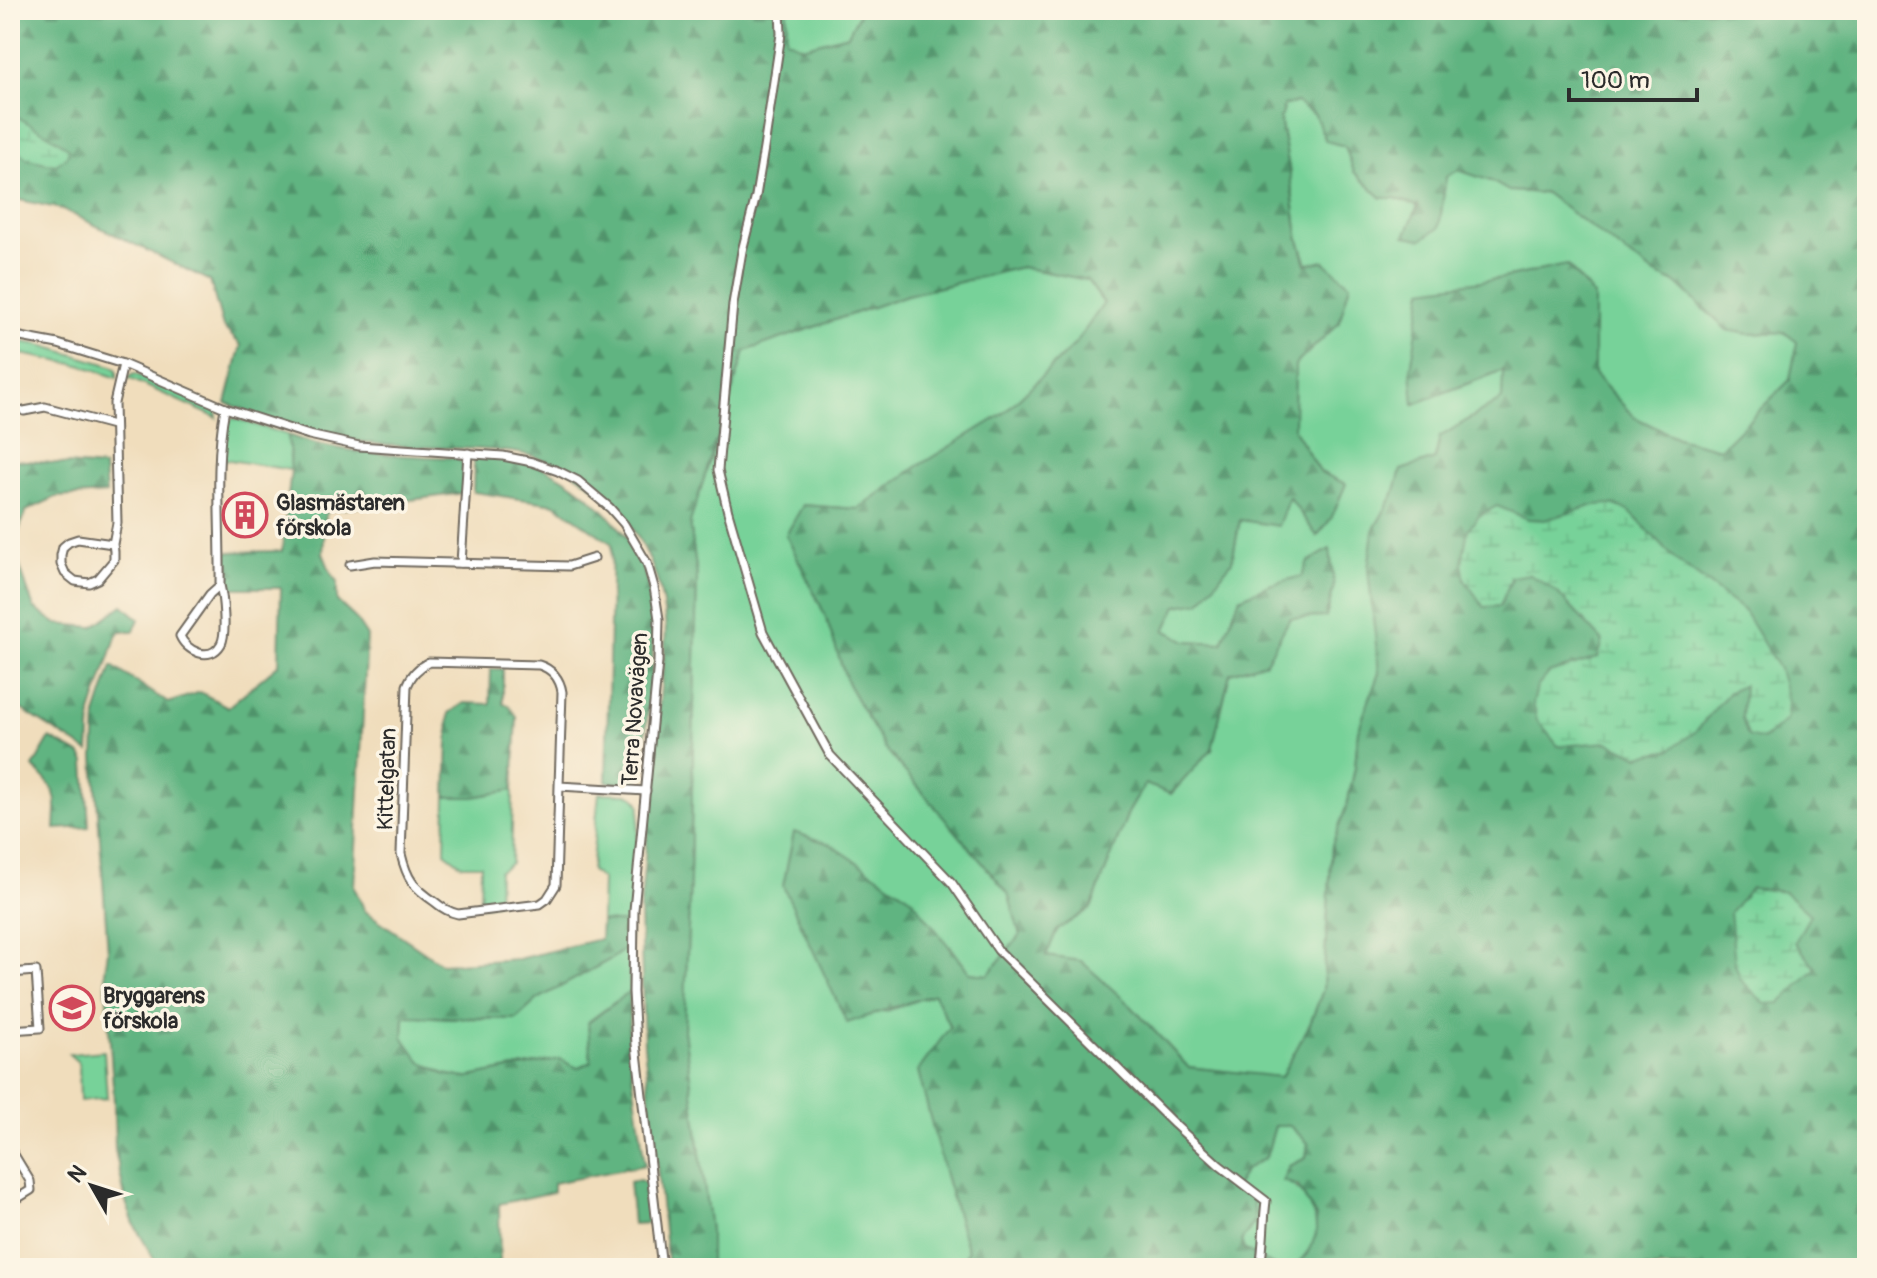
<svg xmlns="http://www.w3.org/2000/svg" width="1877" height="1278" font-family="Pangolin,sans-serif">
  <defs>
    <pattern id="forest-firs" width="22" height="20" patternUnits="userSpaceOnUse" patternTransform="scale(2)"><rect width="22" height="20" fill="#61b481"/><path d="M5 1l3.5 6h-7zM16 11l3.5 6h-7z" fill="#50936a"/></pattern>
    <pattern id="wetland-marsh" width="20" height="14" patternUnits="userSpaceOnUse" patternTransform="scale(2)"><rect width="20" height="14" fill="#77d299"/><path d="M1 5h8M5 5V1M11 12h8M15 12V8" fill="none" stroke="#67b484"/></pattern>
  </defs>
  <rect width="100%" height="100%" fill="#fcf5e5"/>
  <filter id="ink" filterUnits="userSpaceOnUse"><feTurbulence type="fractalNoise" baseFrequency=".0125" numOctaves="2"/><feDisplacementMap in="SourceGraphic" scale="16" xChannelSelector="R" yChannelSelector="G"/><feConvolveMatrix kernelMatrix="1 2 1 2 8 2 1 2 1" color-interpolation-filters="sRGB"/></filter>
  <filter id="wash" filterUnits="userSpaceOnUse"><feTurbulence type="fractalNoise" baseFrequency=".006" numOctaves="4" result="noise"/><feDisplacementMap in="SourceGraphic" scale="32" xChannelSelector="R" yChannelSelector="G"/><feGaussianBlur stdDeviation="1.8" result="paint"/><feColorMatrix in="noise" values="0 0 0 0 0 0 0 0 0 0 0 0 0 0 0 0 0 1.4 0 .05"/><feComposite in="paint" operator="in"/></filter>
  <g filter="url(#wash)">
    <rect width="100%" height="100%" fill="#f0ddbc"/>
    <g fill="#77d299" stroke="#517e62" stroke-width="2">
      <polygon points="787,10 861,10 849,35 802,47 786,39"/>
      <polygon points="1297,103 1315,115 1326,141 1345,146 1354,172 1382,198 1395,198 1418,206 1406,235 1439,228 1446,176 1459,170 1491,181 1509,191 1545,193 1653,273 1676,283 1727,330 1749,334 1784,332 1798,342 1790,380 1720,449 1677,438 1634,417 1594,374 1594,296 1568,265 1503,278 1414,404 1504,370 1502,399 1440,437 1435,459 1401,470 1394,494 1373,531 1379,673 1358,731 1355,768 1347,805 1332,845 1323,990 1310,1024 1281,1078 1188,1067 1132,1007 1081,962 1045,956 1057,930 1091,908 1128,813 1145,784 1212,749 1230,673 1266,662 1290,618 1326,617 1334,586 1303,576 1270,585 1240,598 1222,643 1186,641 1165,631 1177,605 1232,561 1240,520 1289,497 1317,536 1345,485 1320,472 1294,430 1294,365 1339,323 1324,261 1307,264 1298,236 1289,168 1280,118 1284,105"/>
      <polygon points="1021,267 1087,280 1104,304 1075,345 1003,414 918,466 858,509 803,505 825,615 848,684 885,748 1009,893 1020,935 988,975 970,973 951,947 884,1012 934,994 950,1027 945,1175 968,1252 960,1268 710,1268 710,1230 684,1031 690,878 697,576 690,522 745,351 907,295"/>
      <polygon points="10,340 41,345 112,366 117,370 117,378 84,366 10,352"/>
      <polygon points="135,374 211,407 216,411 217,418 126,377"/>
      <path d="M233,418L288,435L291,470L223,459C223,444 220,427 233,418Z"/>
      <polygon points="513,790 511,863 499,871 498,903 480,906 481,865 462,865 445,852 446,797 473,797"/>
      <polygon points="599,793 628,794 636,798 640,805 630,923 601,921 602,879 591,871"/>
      <polygon points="629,946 630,991 588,1022 591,1062 577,1068 560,1059 465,1078 445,1074 420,1061 403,1037 404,1015 446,1018 516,1019 538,999 611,959"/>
      <polygon points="104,1051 107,1098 80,1101 79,1063 69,1054"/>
      <path d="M1275,1126H1290L1308,1142L1306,1158L1289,1166L1283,1180C1299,1188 1301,1191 1309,1206C1325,1233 1312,1249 1293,1268C1270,1268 1263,1261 1244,1250L1241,1241L1255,1221L1235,1187L1245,1170L1266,1157Z"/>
    </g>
    <g fill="url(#forest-firs)" stroke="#467056" stroke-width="2" fill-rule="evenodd">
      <path d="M10,10H787L786,39L802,47L848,35L861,10H1867V1268H1293L1307,1254L1316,1235V1217L1298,1186L1283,1181L1289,1166L1306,1158L1308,1143L1290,1126H1275L1266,1157L1245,1170L1235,1187L1253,1200L1255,1221L1241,1241L1244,1249L1278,1268H960L968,1251L945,1175L918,1071L950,1027L934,994L847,1023L783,886L794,832L830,844L911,898L970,973L988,975L1020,935L1008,893L885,748L848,684L825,615L786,535L803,505L858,509L918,466L1003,414L1075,344L1104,303L1087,280L1021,267L907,295L745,351L690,522L697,576L690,878L684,1031L710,1230V1268H668L644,1045L640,911L664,656C665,644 667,631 665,620C658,540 600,467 519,453C473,445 425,450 379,444C357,441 334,438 312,433C283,427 254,413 226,403L241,345L223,327L210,281L62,209L10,198ZM1297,103L1315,115L1326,141L1345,146L1354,172L1382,198H1395L1418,206L1405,236L1422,239L1439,228L1446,177L1458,170L1491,181L1509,191L1545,193L1653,273L1676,283L1727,330L1749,334L1784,332L1797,342L1790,380L1720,449L1677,438L1634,417L1594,374V296L1567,265L1503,278L1423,289L1411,369L1414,404L1503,370L1502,399L1440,437L1435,459L1401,470L1394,494L1373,531L1368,569L1379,673L1358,731L1355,768L1347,805L1332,845L1323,990L1310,1024L1281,1077L1188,1067L1132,1007L1081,961L1046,956L1057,930L1091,908L1128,813L1145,784L1171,794L1212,749L1230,673L1266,662L1290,618L1326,617L1334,586L1330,549L1308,562L1302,576L1269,585L1240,598L1222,643L1186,641L1165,630L1177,606L1201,602L1232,561L1240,520L1278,526L1289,497L1317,536L1331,519L1346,484L1320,472L1294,430L1295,365L1339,323L1350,284L1323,261L1306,264L1298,236L1289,168L1280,119L1284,105ZM1595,505L1629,511L1676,560L1744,611L1748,736L1742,718L1744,685L1729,692L1696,731L1638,756L1608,742L1558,746L1549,673L1598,658L1603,641L1557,592L1528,573L1513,576L1499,606L1484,607L1479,516L1497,506L1528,519L1545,520Z"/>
      <path d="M288,435C337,454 405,456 457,458L463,464V493L326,511L323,553L331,573L337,582V601L355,618L367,636L354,887L365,911L442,964L518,959L600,939L601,921L630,923L629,946L611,959L538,999L516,1019L404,1016L403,1037L420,1061L444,1074L465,1078L560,1059L577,1068L591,1062L588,1023L630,991L628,1044L645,1165L553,1183V1192L499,1204L500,1268H159L134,1224L126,1202L115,1150L114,1101L105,971L108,951L94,757L96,715L112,666L168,703L200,692L228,707L279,664L281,588H224L225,552L282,551L291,470Z"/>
      <path d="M480,457C494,458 509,459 522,461C555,468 582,489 604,511C620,527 635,545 642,566C664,627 647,713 640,777L632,785L606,782L612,544L555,504L473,492L474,461Z"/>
      <polygon points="10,458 14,460 104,467 106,494 56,497 26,511 13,547 34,608 57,624 93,627 123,605 139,619 134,631 121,631 117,634 91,713 89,752 10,702"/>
      <polygon points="491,669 503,669 503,704 508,705 517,717 513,790 473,797 446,797 449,713 464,703 490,704"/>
      <path d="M50,738L81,755L85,762L89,827L55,829C57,795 59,791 33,767Z"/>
      <polygon points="640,1180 648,1185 651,1223 633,1224 629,1182"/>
    </g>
    <g fill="url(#wetland-marsh)" stroke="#517e62" stroke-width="2">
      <path d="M10,111C28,126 52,133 69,149L67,156L56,165L28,159L10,145Z"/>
      <polygon points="1612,504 1629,511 1676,560 1744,611 1779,669 1788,702 1787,719 1763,740 1748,736 1742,718 1744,685 1729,692 1696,731 1670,750 1638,756 1608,742 1558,746 1537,720 1533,704 1537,687 1549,673 1598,658 1603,641 1557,592 1529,574 1512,577 1500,606 1484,607 1465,580 1462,563 1468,529 1479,516 1497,506 1528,519 1545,520 1595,505"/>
      <polygon points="1751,888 1785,892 1810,915 1795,942 1816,968 1780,1003 1765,1004 1741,980 1735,964 1730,912"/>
    </g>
  </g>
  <g filter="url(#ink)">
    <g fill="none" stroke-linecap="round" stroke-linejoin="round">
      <g stroke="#70695e" stroke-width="11">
        <g id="street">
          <path d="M780,10L781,34L764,148L756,196L742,251L733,304L718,470L728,512L763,632L830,755L952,883L998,950L1174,1124L1219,1165L1266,1201C1263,1223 1264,1246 1260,1268"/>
          <polyline points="10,335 58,344 123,364 225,408 309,435 359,446 503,456 532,462 558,471 578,481 610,508 624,524 647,563 654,587 659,619 658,662 634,910 633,992 636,1044 662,1268"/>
          <polyline points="24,411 45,407 113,425"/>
          <polyline points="113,544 78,539 69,542 63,547 61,555 61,564 65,573 75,581 89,583 98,579 114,560 114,551 113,544 117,523 114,403 123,364"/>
          <polyline points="461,563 468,453"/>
          <polyline points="350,565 375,561 569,566 594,558"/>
          <path d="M220,585C223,597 227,633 221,644C210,663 186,651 180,636L210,594L220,585C221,526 214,467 225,408"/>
          <path d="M559,786L556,885L547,899L540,904L458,914C449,912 442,908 435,902C413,887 407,879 401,854L407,686C411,675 419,667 429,662L539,665C552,669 560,679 562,692L559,786L646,791"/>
          <polyline points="10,812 12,832 10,832"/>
          <polyline points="10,973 36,971 40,1028 10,1030"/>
          <polyline points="10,1148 30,1181 31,1190 10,1203"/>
        </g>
      </g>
      <use href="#street" stroke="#fff" stroke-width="7"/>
    </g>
  </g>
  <defs>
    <g id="building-ring" transform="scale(2.3)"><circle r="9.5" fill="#fcf5e5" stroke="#d1495b" stroke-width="1.5"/><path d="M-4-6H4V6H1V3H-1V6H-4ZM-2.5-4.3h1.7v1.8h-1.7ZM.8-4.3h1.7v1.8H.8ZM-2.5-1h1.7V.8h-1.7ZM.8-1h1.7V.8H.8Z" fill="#d1495b"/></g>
    <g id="school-ring" transform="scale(2.3)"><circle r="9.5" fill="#fcf5e5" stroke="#d1495b" stroke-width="1.5"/><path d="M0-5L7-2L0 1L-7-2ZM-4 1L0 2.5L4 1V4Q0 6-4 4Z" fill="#d1495b"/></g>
  </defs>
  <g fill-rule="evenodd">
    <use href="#building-ring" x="245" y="515"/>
    <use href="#school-ring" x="72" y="1008"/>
  </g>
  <g text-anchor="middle" stroke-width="7" stroke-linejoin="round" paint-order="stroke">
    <g font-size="22" font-weight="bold" fill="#2b2b2b" stroke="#fcf5e5" text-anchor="start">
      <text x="276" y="510">Glasmästaren<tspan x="276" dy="25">förskola</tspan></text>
      <text x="103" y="1003">Bryggarens<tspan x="103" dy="25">förskola</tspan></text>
    </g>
    <g font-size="22" fill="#2b2b2b" stroke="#fcf5e5">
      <text transform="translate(634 709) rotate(-86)" y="8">Terra Novavägen</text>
      <text transform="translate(386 779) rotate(-88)" y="8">Kittelgatan</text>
    </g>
  </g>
  <rect width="1877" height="1278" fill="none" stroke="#fcf5e5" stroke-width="40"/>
  <g transform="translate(92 1186) rotate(309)" stroke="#fcf5e5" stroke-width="6" paint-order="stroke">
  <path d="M0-6L14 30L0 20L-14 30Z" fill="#2b2b2b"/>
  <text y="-12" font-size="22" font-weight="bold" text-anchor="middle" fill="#2b2b2b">N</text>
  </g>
  <path d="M1569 88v12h128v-12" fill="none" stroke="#2b2b2b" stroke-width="4"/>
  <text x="1581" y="88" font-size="24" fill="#2b2b2b" stroke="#fcf5e5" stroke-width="6" paint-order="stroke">100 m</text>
</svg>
